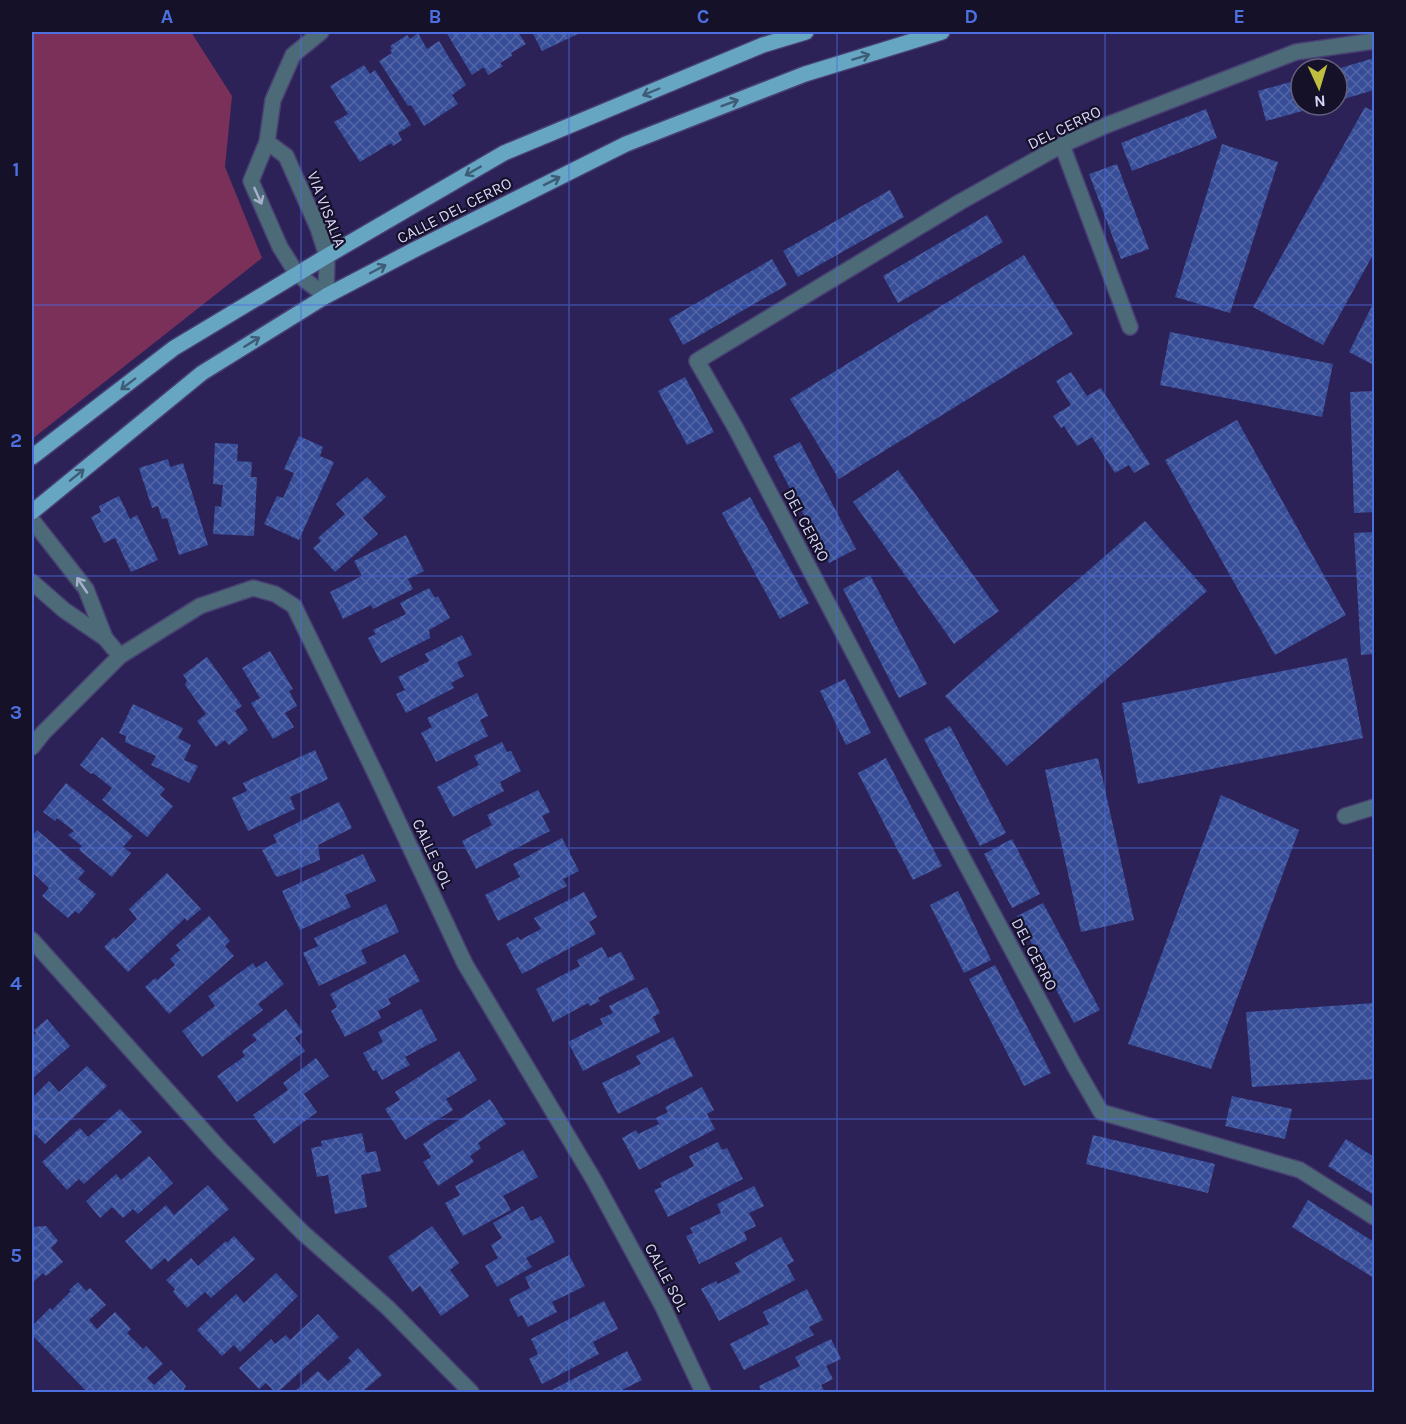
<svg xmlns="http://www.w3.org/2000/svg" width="1406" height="1424" font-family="Karla,sans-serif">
  <defs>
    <pattern id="building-cross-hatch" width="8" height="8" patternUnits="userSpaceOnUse" patternTransform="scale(1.5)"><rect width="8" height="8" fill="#374d98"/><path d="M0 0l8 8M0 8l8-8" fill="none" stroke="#5366a7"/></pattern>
  </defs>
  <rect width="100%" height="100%" fill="#2d2258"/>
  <polygon fill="#7b305a" points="32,32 191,32 232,96 225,167 262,258 32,439"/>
  <g fill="url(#building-cross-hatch)">
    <polygon points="446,32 518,32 526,44 511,53 512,56 500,63 503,66 488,75 484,67 472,75"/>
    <polygon points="532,32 582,32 542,51"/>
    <polygon points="418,33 427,49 439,41 466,85 452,95 458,104 424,126 411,105 408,106 379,61 392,53 390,50 392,49 390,46 407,35 410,39"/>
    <polygon points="1374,58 1374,90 1337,101 1337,69"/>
    <polygon points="364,65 370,74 375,70 411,125 398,133 402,140 393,146 391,143 360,162 334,122 348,114 330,86"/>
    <polygon points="1301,79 1301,105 1320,106 1266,121 1258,91"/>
    <polygon points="1365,107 1374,112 1374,253 1323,345 1253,307"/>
    <polygon points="1206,109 1217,138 1132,171 1121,143"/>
    <polygon points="1222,144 1278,162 1230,313 1175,297"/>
    <polygon points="1117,164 1149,249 1121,259 1089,174"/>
    <polygon points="890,190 904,217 798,277 783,251"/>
    <polygon points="987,215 1003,242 898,303 883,276"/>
    <polygon points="1024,255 1073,334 839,479 790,399"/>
    <polygon points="772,259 787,285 683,345 669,319"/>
    <polygon points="1374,302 1374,365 1349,352"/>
    <polygon points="1170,332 1333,364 1322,417 1160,385"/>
    <polygon points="1071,372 1087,396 1101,388 1150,464 1134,473 1129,465 1115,473 1092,437 1077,446 1064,426 1061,428 1053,416 1071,405 1056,381"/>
    <polygon points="685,377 714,432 687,445 658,391"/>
    <polygon points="1374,391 1374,512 1354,513 1350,392"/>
    <polygon points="1237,420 1346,615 1275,655 1165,460"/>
    <polygon points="299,436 323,447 320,456 334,462 299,540 264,524 277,496 283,498 294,473 284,469"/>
    <polygon points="800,442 856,549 829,563 773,456"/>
    <polygon points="215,443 238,444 237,461 252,462 251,477 257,477 254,536 213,534 215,506 221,507 223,485 213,484"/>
    <polygon points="168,459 170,467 183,463 208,545 179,555 167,518 162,519 158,506 152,508 139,468"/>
    <polygon points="898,470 999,611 954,644 853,502"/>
    <polygon points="367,477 386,497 363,518 378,534 335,572 313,548 321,541 318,538 345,514 336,504"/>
    <polygon points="119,496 130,519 137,515 158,560 131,572 115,538 104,543 91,517 101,512 99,506"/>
    <polygon points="750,497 809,603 780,619 722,513"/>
    <polygon points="1145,521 1207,591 1007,766 945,696"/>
    <polygon points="1374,532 1374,654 1361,655 1354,533"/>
    <polygon points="406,535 424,571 408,579 413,589 373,609 371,605 343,619 330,592 362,576 354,561"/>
    <polygon points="870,575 927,684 899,698 843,589"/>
    <polygon points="429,588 435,598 438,596 450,618 429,630 430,638 381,663 368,638 376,634 373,630 406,614 400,603"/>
    <polygon points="462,635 472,655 457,662 464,676 451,683 454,688 406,713 396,694 405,690 398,677 429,661 425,654"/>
    <polygon points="270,651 293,689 289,691 297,706 285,713 294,727 273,739 251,703 260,698 242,668"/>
    <polygon points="207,657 242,706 235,711 248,730 229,745 225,740 216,747 197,721 206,714 185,685 187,680 183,675"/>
    <polygon points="1347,658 1363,738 1138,784 1122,703"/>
    <polygon points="845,679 871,733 846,745 820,691"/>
    <polygon points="477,693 488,716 480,720 488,736 436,762 421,733 432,727 427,718"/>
    <polygon points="133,704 183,728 178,738 191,745 184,760 198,766 189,783 151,765 156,756 125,742 126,736 119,733"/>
    <polygon points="950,726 1006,833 980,846 924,739"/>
    <polygon points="102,737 165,789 160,795 173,806 147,837 102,800 112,788 93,773 91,774 80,765"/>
    <polygon points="502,742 507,752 511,751 521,771 500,782 504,791 453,817 437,787 479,765 474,756"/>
    <polygon points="315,750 328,779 290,797 295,809 248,831 232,798 247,791 243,783"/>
    <polygon points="886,758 942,866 913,880 858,773"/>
    <polygon points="1098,758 1134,920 1081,932 1045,770"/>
    <polygon points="66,783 133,836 123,847 131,853 112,877 79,850 82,846 68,835 74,831 57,818 55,821 43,812"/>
    <polygon points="538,790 550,812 542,816 550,831 476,869 462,841 492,825 487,815"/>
    <polygon points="1221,795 1299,830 1211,1069 1128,1044"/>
    <polygon points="339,802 352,828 318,845 320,860 278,877 275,875 262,850 277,842 273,835"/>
    <polygon points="37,830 85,871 78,879 96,894 79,914 75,911 68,918 42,896 49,888 32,872 32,837"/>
    <polygon points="562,838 579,871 563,879 567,886 498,921 485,895 520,877 513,864"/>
    <polygon points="1012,839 1040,894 1012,908 984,854"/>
    <polygon points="363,854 376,881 345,895 351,907 300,930 282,891"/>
    <polygon points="167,873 201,909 187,921 185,918 128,972 104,947 114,937 116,939 137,919 129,909"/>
    <polygon points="958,891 991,960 964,973 930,905"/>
    <polygon points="584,892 597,917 589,922 596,934 522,974 506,944 518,937 520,940 541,929 534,918"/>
    <polygon points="1043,903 1100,1010 1074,1023 1017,916"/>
    <polygon points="386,904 399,932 361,950 367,963 319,986 303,953 318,946 314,938"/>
    <polygon points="209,916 230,941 225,946 234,956 169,1014 145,987 155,978 157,980 175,965 170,959 180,950 176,945"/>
    <polygon points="602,947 608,958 621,952 635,979 598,998 600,1001 590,1006 588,1003 553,1022 536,989 580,966 577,960"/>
    <polygon points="405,954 420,981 388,999 391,1004 378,1011 381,1018 345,1037 331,1011 337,1007 330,994"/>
    <polygon points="266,961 284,984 258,1004 263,1010 202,1057 182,1031 215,1006 208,996 253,963 256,968"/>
    <polygon points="995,965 1051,1073 1024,1086 969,979"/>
    <polygon points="647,987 660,1013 653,1017 660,1032 583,1071 568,1042 603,1024 600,1019 613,1013 609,1006"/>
    <polygon points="1374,1003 1374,1079 1252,1087 1246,1012"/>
    <polygon points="286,1009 303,1032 295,1038 305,1051 237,1102 217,1076 245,1056 242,1051 257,1040 252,1035"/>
    <polygon points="421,1009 437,1040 405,1057 410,1065 382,1080 376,1070 373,1071 363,1053 383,1042 378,1032"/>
    <polygon points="47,1019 70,1046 32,1079 32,1037 36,1033 34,1030"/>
    <polygon points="673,1037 693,1076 618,1114 602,1083 641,1064 636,1056"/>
    <polygon points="459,1051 477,1080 446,1099 453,1110 405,1140 385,1109 400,1100 395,1092"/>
    <polygon points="316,1058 329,1076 304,1094 317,1112 274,1144 253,1115 288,1090 283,1083"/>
    <polygon points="87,1066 107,1086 45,1144 35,1134 32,1138 32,1098 49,1081 59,1092"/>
    <polygon points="702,1087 714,1110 707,1114 715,1129 639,1170 622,1138 636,1130 638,1134 659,1124 656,1118 668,1112 665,1107"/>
    <polygon points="1232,1096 1292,1109 1285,1139 1225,1126"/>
    <polygon points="490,1099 506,1124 478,1143 481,1148 470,1156 474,1162 438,1186 423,1162 431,1157 423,1144"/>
    <polygon points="120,1109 142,1132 84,1184 79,1179 67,1190 42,1162 80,1128 88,1137"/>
    <polygon points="362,1133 366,1153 376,1151 381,1171 361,1175 367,1207 335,1214 328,1175 317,1177 311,1148 322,1146 321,1141"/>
    <polygon points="1093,1135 1215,1164 1208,1193 1086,1164"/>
    <polygon points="1346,1139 1374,1157 1374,1195 1328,1166"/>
    <polygon points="718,1142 722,1150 727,1148 743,1179 668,1217 654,1190 662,1187 660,1183 694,1166 689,1156"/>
    <polygon points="523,1150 538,1177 503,1196 511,1210 463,1236 445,1203 460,1195 455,1186"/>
    <polygon points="149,1156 173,1183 138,1214 133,1209 123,1218 112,1207 100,1218 86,1201 116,1174 121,1180"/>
    <polygon points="208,1185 229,1209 168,1262 165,1258 151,1270 125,1241 166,1205 174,1215"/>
    <polygon points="754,1186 764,1206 749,1213 756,1226 744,1232 747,1240 699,1264 686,1236 693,1233 690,1228 721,1213 717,1204"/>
    <polygon points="1308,1200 1374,1242 1374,1278 1292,1227"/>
    <polygon points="523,1206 531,1221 541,1216 555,1242 526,1258 532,1267 497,1287 485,1266 498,1258 491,1245 502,1238 493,1223"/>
    <polygon points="46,1226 58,1241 51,1248 63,1262 46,1276 43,1273 32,1283 32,1227"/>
    <polygon points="432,1226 459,1263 450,1270 469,1296 441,1316 420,1286 412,1292 388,1257"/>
    <polygon points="234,1236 255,1259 211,1298 205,1292 187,1308 173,1292 175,1289 166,1280 191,1258 198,1266 226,1241 227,1243"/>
    <polygon points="781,1237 794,1261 787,1265 795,1280 719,1321 701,1289 716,1281 718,1284 740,1272 735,1263"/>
    <polygon points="569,1255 585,1286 552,1302 557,1312 528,1327 522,1315 518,1317 509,1299 530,1288 525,1277"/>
    <polygon points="276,1273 298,1296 240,1352 234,1345 222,1356 197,1330 236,1294 244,1303"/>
    <polygon points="78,1282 86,1291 90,1288 106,1305 89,1320 97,1329 115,1312 131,1329 127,1333 143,1349 146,1346 163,1364 147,1378 154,1385 171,1370 186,1386 183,1391 184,1392 87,1392 32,1335 32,1326 50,1308 52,1310 71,1291 69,1290"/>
    <polygon points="807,1289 823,1320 809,1327 814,1335 744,1370 730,1344 769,1324 763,1312"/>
    <polygon points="604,1301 618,1329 593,1342 599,1354 542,1384 529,1359 538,1354 531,1339"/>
    <polygon points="318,1314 339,1337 278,1392 275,1392 266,1383 259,1389 239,1368 271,1339 275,1344 286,1335 290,1340"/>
    <polygon points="831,1339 841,1359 826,1366 833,1379 821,1385 825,1392 762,1392 759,1386 800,1366 795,1357"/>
    <polygon points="358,1348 382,1375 362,1392 294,1392 318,1371 328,1381 351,1361 348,1358"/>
    <polygon points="627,1351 642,1380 618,1392 548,1392"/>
  </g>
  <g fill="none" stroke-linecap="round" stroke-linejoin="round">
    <g stroke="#483f72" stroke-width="18">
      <g id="minor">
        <polyline points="321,32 293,55 273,100 267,142 251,181 280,247 297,274 326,296"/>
        <polyline points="1374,41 1296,52 1107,125 1062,145 960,202 697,361 735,427 901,743 1074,1065 1101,1112 1300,1170 1374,1217"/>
        <polyline points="267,142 286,156 318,228 327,256 326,296"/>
        <polyline points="1062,145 1130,327"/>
        <polyline points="32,520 86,589 105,638"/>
        <polyline points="32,582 64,610 105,638 120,656"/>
        <polyline points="32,747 43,733 120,656 200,606 253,588 275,594 294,606 378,779 465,964 594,1180 663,1307 703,1392"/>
        <polyline points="1345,816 1374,807"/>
        <polyline points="32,940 220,1149 302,1232 387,1307 471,1392"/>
      </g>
    </g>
    <g stroke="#483f72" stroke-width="18">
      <g id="major">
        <polyline points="32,457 174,348 327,256 504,153 763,45 806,32"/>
        <polyline points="32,512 202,373 326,296 410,252 626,144 805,74 942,32"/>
      </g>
    </g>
    <use href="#minor" stroke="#4c6a78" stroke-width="15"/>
    <use href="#major" stroke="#66a6c3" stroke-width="15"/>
  </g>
  <defs><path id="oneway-shaft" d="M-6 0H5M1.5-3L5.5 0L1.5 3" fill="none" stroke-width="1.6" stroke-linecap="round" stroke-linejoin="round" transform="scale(1.5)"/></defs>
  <g stroke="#3e5c76">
    <use href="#oneway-shaft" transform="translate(861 57) rotate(-17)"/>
    <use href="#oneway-shaft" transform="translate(651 92) rotate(157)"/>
    <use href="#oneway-shaft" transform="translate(730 103) rotate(-21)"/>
    <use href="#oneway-shaft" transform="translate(473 171) rotate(150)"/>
    <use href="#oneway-shaft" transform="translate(552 181) rotate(-27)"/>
    <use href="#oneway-shaft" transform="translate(378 269) rotate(-28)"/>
    <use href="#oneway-shaft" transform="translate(252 342) rotate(-32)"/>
    <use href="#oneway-shaft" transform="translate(128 384) rotate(143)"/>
    <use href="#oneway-shaft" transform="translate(77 475) rotate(-39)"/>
  </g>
  <g stroke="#a7b0cb">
    <use href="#oneway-shaft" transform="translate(258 196) rotate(66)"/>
    <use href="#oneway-shaft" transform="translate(82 585) rotate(-124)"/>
  </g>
  <path fill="none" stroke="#4c70e0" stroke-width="1.5" stroke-opacity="0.55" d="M301,32V1392M569,32V1392M837,32V1392M1105,32V1392M32,305H1374M32,576H1374M32,848H1374M32,1119H1374"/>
  <g text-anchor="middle" stroke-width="4.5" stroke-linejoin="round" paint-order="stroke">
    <g font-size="16" fill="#d8d6f8" stroke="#151129">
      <text transform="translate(1064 127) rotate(-26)" y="6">DEL CERRO</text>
      <text transform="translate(327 209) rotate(69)" y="6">VIA VISALIA</text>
      <text transform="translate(454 210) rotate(-27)" y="6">CALLE DEL CERRO</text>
      <text transform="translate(807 525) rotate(62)" y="6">DEL CERRO</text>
      <text transform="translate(433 853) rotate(65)" y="6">CALLE SOL</text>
      <text transform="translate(1035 954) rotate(62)" y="6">DEL CERRO</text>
      <text transform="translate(667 1277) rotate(62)" y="6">CALLE SOL</text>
    </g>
  </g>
  <rect width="1406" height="1424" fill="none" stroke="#151129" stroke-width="66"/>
  <g transform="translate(1319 87) rotate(176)"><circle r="28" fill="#151129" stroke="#63607c" stroke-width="1.5"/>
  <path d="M0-4.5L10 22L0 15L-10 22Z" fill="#c0be41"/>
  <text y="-9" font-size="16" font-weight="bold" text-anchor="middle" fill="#d8d6f8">N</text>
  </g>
  <rect x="33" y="33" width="1340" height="1358" fill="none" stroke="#4c70e0" stroke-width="2"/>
  <g font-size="20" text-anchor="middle" font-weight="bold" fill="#4c70e0">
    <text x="167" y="23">A</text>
    <text x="435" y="23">B</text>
    <text x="703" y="23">C</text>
    <text x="971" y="23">D</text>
    <text x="1239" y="23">E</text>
    <text x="16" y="176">1</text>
    <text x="16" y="447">2</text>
    <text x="16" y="719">3</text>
    <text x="16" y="990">4</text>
    <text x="16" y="1262">5</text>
  </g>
</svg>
